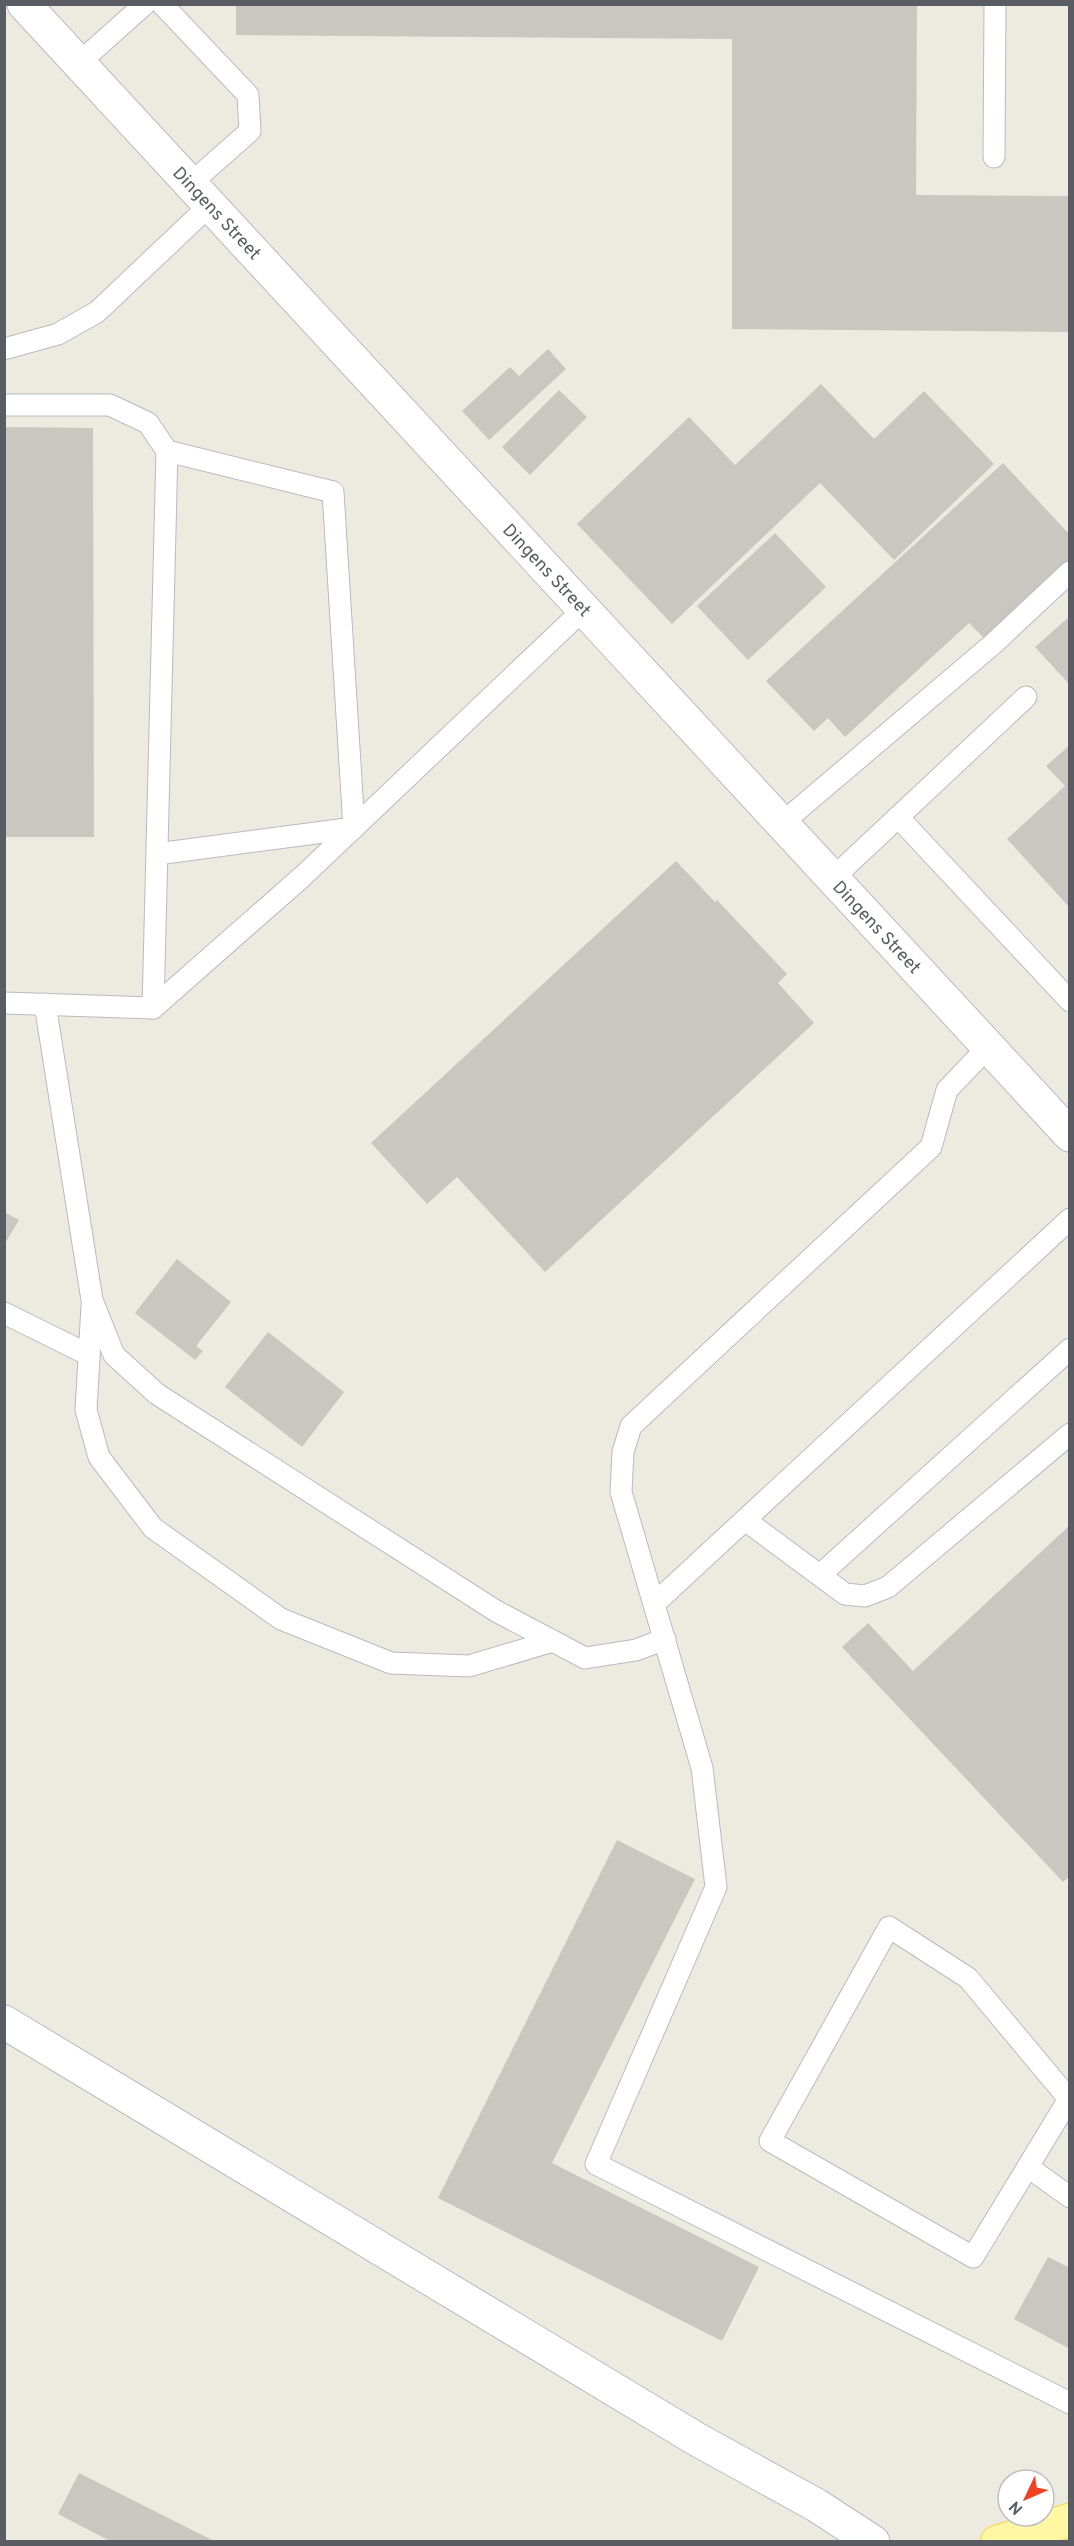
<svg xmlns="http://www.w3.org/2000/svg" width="1074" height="2546" font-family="Overpass,sans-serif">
  <rect width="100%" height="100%" fill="#edebe0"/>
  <g fill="#c9c7bf">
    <polygon points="236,4 917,4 916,195 1070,196 1070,332 732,329 732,39 236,35"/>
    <polygon points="548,349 566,369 489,440 462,411 510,367 519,376"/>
    <polygon points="821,384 874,439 924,391 994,464 894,560 820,483 672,624 577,524 689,417 735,465"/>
    <polygon points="559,390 587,417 530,475 502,447"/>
    <polygon points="4,427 93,428 94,837 4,837"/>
    <polygon points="1003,463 1070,535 1070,559 984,638 969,623 845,737 828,718 814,731 766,681"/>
    <polygon points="775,533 826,587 748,660 697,606"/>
    <polygon points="1070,616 1070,685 1035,647"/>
    <polygon points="1070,745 1070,908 1007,839 1065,786 1046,766"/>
    <polygon points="676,861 715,902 717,900 787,974 778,983 814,1023 545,1272 457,1177 427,1204 371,1143"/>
    <polygon points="4,1212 19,1220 4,1245"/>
    <polygon points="177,1259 231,1302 196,1346 203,1351 195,1360 135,1313"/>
    <polygon points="268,1332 344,1392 302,1447 225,1387"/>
    <polygon points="1070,1525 1070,1876 1063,1882 842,1647 868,1623 913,1671"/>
    <polygon points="617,1840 695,1879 552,2163 759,2267 722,2341 438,2198"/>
    <polygon points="1048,2257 1070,2268 1070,2349 1014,2319"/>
    <polygon points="79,2473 216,2542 112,2542 58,2514"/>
  </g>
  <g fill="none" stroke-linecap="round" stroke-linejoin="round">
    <g stroke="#b8bac0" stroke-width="23">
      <g id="service">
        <polyline points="162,4 248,95 250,131 190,184"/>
        <polyline points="79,63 145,4"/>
        <polyline points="994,157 995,4"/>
        <polyline points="4,349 58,334 97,312 210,205"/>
        <polyline points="4,405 110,405 148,423 167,451"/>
        <polyline points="898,817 1070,1001"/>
        <polyline points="781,824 993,644 1070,572"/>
        <polyline points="832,879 1026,697"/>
        <polyline points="4,1003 153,1008 303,876 584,609"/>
        <polyline points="45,1004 92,1300 114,1355 157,1394 496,1611 585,1658 636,1650 665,1639"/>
        <polyline points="153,1008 167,451 333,492 354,828 157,854"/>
        <polyline points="988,1047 947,1090 931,1147 631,1426 623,1452 621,1492 702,1768 716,1887 596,2164 1070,2403"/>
        <polyline points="92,1306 86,1410 99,1457 153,1528 281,1619 391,1663 469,1666 553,1641"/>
        <polyline points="4,1313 89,1355"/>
        <polyline points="745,1520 845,1594 865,1596 888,1587 1070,1434"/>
        <polyline points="820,1575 1070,1349"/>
        <polyline points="654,1604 1070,1219"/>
        <polygon points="889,1927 968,1978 1069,2099 973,2257 770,2141"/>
        <polyline points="1028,2167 1070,2197"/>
      </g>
    </g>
    <g stroke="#b8bac0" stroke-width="35">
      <polyline id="minor" points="4,2022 698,2440 816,2505 873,2542"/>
    </g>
    <g stroke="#b8bac0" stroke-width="35">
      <polyline id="tertiary" points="24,4 1070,1135"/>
    </g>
    <g stroke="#f7d44e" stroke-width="35">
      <polyline id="primary" points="997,2542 1070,2520"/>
    </g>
    <use href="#service" stroke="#fff" stroke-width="21"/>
    <use href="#minor" stroke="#fff" stroke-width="33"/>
    <use href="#tertiary" stroke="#fff" stroke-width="33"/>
    <use href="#primary" stroke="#fff7a2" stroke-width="33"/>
  </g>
  <g text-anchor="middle" stroke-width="6" stroke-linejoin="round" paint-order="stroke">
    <g font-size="18" fill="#595c62" stroke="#fff">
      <text transform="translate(217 213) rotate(47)" y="6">Dingens Street</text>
      <text transform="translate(547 570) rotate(47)" y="6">Dingens Street</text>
      <text transform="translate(877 927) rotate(47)" y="6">Dingens Street</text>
    </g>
  </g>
  <rect width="1074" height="2546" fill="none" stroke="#595c62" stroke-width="12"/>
  <g transform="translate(1026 2498) rotate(226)"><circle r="28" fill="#ffffff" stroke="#bdbec0" stroke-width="1.5"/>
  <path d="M0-4.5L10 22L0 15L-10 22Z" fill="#f04222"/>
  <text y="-9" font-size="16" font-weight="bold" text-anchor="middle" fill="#595c62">N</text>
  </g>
</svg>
